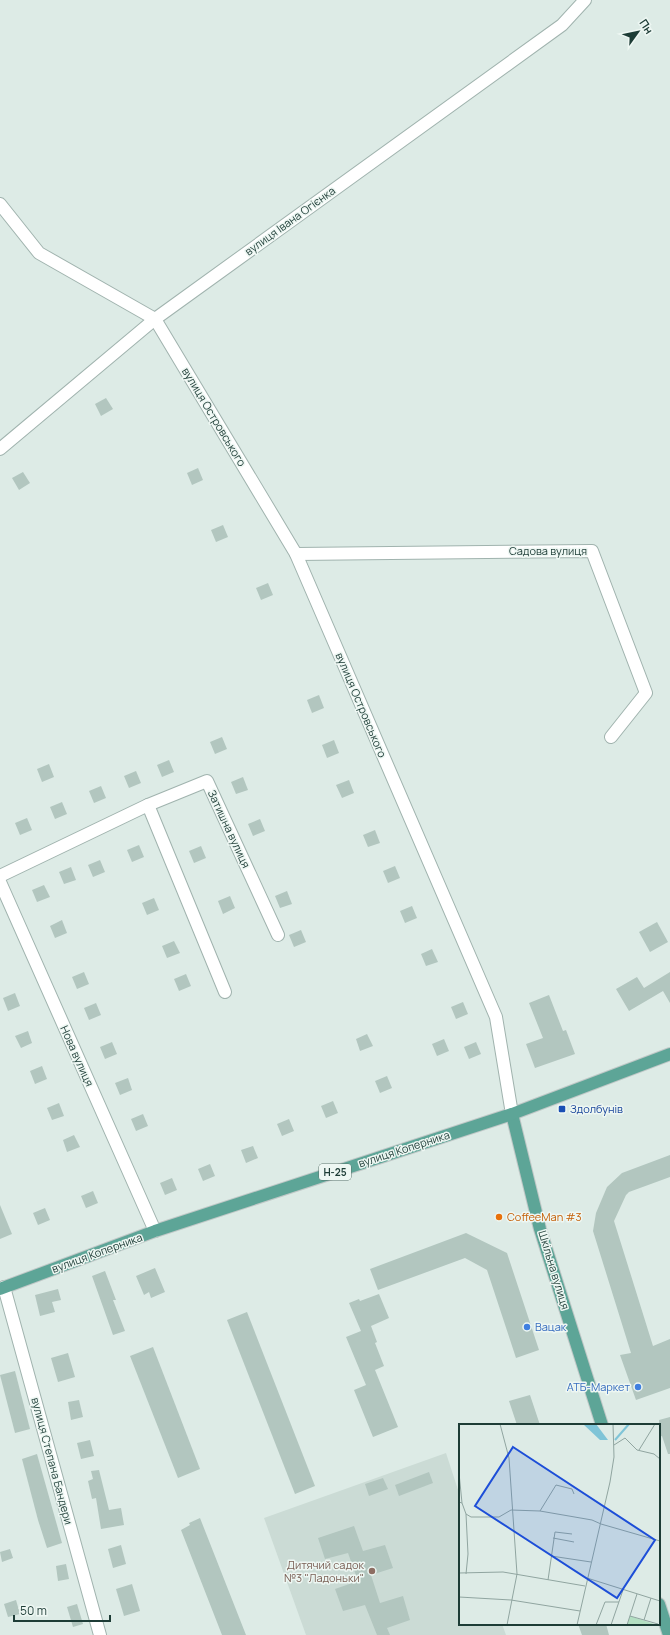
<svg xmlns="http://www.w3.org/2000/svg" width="670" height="1635" font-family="Manrope,sans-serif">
  <rect width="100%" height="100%" fill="#ddebe6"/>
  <polygon fill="#cbdbd5" points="446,1453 460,1496 460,1624 502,1624 506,1635 306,1635 264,1518"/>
  <g fill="#b2c6bf">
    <polygon points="106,398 113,409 101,416 95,404"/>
    <polygon points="198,468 203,480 192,485 187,473"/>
    <polygon points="23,472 30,483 19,490 12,478"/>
    <polygon points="223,525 228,537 216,542 211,530"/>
    <polygon points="268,583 273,595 261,600 256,588"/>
    <polygon points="319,695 324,708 312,713 307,700"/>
    <polygon points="222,737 227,749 215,754 210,742"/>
    <polygon points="334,740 339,753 327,758 322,745"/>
    <polygon points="169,760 174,772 162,777 157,765"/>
    <polygon points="49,764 54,777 42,782 37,769"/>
    <polygon points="136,771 141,783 129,788 124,776"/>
    <polygon points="243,777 248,790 236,794 231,782"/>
    <polygon points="349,780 354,793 342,798 336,785"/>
    <polygon points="101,786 106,798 94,803 89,791"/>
    <polygon points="62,802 67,814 55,819 50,807"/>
    <polygon points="27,818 32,830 20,835 15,823"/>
    <polygon points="260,819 265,831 253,836 248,824"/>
    <polygon points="375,830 380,843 368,847 363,835"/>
    <polygon points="139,845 144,857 132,862 127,850"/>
    <polygon points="201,846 206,858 194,863 189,851"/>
    <polygon points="100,860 105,872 93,877 88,865"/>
    <polygon points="395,866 400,878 388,883 383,871"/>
    <polygon points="71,867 76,880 64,884 59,872"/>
    <polygon points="44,885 50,897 37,902 32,890"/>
    <polygon points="287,891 292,904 280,908 275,896"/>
    <polygon points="230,896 235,908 223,914 218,901"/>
    <polygon points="154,898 159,910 147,915 142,903"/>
    <polygon points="412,906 417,918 405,923 400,911"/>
    <polygon points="62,920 67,933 55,938 50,926"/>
    <polygon points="657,922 668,942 650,952 639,932"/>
    <polygon points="301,930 306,942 294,947 289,935"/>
    <polygon points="174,941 180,953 167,958 162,946"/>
    <polygon points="432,949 438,962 426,966 421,954"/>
    <polygon points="84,972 89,984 77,989 72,977"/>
    <polygon points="670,972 670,1003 663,991 629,1011 616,989 637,977 644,988"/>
    <polygon points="186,974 191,986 179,991 174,979"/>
    <polygon points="15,993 20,1006 8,1011 3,998"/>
    <polygon points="549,995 563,1031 566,1030 575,1054 535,1068 526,1044 543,1038 529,1003"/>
    <polygon points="463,1002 468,1014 456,1019 451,1007"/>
    <polygon points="96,1003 101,1015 89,1020 84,1008"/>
    <polygon points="28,1031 32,1043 21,1048 15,1036"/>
    <polygon points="367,1034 373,1046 360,1051 356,1039"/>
    <polygon points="444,1039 449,1051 437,1056 432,1044"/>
    <polygon points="112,1042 117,1054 105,1059 100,1047"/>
    <polygon points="476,1042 481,1054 469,1059 464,1047"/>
    <polygon points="42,1066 47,1079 35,1084 30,1071"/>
    <polygon points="387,1076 392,1088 380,1093 375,1081"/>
    <polygon points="128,1078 132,1090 120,1095 115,1083"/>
    <polygon points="333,1101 338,1113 326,1118 321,1106"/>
    <polygon points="59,1103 64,1116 52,1120 47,1108"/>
    <polygon points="143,1114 148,1126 136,1131 131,1119"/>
    <polygon points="289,1119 294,1131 282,1136 277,1124"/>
    <polygon points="74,1135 80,1147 67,1152 63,1140"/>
    <polygon points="253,1146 258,1158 246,1163 241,1150"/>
    <polygon points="670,1155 670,1177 629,1192 626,1195 614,1221 653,1346 670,1339 670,1388 636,1400 620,1355 631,1353 593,1231 596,1213 607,1187 622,1173"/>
    <polygon points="210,1164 215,1176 203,1181 198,1169"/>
    <polygon points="172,1178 177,1190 165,1195 160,1183"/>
    <polygon points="93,1191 98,1203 86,1208 81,1196"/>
    <polygon points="0,1205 12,1234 0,1239"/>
    <polygon points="45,1208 50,1220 38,1225 33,1213"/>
    <polygon points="466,1233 507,1253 539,1350 516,1358 487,1270 465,1258 378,1290 370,1269"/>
    <polygon points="155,1268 165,1292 151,1298 149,1292 144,1295 136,1276"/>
    <polygon points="105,1271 116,1300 113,1300 125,1331 113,1335 92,1276"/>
    <polygon points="58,1289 61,1300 52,1302 55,1312 40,1316 35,1295"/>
    <polygon points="379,1294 389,1318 371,1326 377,1342 375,1343 384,1366 375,1370 398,1427 373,1437 354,1390 366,1385 346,1337 361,1331 349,1303 359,1299 360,1301"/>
    <polygon points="247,1312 315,1486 295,1494 227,1320"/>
    <polygon points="153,1347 200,1469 178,1478 130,1356"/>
    <polygon points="68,1353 75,1377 58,1382 51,1358"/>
    <polygon points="15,1371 30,1429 15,1433 0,1375"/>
    <polygon points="530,1395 540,1425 517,1425 509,1401"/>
    <polygon points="79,1400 83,1417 71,1420 68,1402"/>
    <polygon points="670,1417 670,1454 668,1454 662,1436 659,1437 659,1420"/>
    <polygon points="90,1440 94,1456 81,1459 77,1443"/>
    <polygon points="37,1454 62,1543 47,1548 38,1520 22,1459"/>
    <polygon points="99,1470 109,1510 121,1508 124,1525 101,1529 96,1498 92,1499 88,1481 93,1479 91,1471"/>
    <polygon points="429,1472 433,1483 399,1496 395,1485"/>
    <polygon points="383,1478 388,1489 369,1496 365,1484"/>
    <polygon points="200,1518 246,1635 222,1635 181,1530 190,1525 189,1523"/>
    <polygon points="354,1526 363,1551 385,1545 393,1568 371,1575 380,1603 403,1596 410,1620 387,1628 390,1635 377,1635 365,1605 343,1611 335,1589 358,1581 348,1553 325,1559 318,1538"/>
    <polygon points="121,1545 126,1564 113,1568 108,1549"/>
    <polygon points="10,1549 13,1558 2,1562 0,1552"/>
    <polygon points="66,1564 69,1579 58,1581 56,1566"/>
    <polygon points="132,1584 140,1611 124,1616 116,1589"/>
    <polygon points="16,1600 20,1614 8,1617 4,1604"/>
    <polygon points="77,1604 83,1624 73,1627 67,1607"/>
    <polygon points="578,1624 606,1624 609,1635 582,1635"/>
  </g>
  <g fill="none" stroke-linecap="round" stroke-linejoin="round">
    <g stroke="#a0b3ae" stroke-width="14">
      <g id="minor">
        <polyline points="0,204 39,253 155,319 296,554 496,1017 512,1114"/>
        <polyline points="0,449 155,319 562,25 585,0"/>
        <polyline points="296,554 592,551 646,693 611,737"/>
        <polyline points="148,805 225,992"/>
        <polyline points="0,876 148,805 207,781 278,935"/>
        <polyline points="0,882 155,1231"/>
        <polyline points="4,1287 100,1635"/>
      </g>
    </g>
    <g stroke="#c0c8c7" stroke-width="14">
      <g id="major">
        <polyline points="512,1114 540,1229 602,1425"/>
        <polyline points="0,1289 155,1231 512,1114 670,1054"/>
        <polyline points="659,1604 669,1635"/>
      </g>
    </g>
    <use href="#minor" stroke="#fff" stroke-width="12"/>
    <use href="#major" stroke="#5da597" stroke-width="12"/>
  </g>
  <rect fill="#1a4fb4" stroke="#eef7f3" stroke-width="1.5" x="558" y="1105" width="8" height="8" rx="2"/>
  <circle fill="#e8710a" stroke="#eef7f3" stroke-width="1.5" cx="499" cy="1217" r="4"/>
  <g fill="#3f7fe0" stroke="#eef7f3" stroke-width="1.5">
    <circle cx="527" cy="1327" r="4"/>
    <circle cx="638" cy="1387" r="4"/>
  </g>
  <circle fill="#8d6e63" stroke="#eef7f3" stroke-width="1.5" cx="372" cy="1571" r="4"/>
  <g text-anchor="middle" stroke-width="3" stroke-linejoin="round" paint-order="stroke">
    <rect fill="#eef7f3" stroke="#5c746f" stroke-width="1" x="319" y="1164" width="32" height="16" rx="3"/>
    <g font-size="10" font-weight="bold" fill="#1d3c36">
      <text x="335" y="1176">Н-25</text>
    </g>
    <g font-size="11" fill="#1d3c36" stroke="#eef7f3">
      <text transform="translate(290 221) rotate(-36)" y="4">вулиця Івана Огієнка</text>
      <text transform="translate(214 417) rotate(59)" y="4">вулиця Островського</text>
      <text x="548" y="555">Садова вулиця</text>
      <text transform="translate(361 705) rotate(67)" y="4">вулиця Островського</text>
      <text transform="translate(229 829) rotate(65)" y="4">Затишна вулиця</text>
      <text transform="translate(77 1056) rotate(66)" y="4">Нова вулиця</text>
      <text transform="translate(404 1149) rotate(-18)" y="4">вулиця Коперника</text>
      <text transform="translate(97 1253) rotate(-20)" y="4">вулиця Коперника</text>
      <text transform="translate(554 1270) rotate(73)" y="4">Шкільна вулиця</text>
      <text transform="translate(52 1461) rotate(75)" y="4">вулиця Степана Бандери</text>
    </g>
    <g font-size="11" fill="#164399" stroke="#eef7f3" text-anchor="start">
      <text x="570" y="1113">Здолбунів</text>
    </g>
    <g font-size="11" fill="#c56008" stroke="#eef7f3" text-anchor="start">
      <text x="507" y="1221">CoffeeMan #3</text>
    </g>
    <g font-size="11" fill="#366cbe" stroke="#eef7f3" text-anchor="start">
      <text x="535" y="1331">Вацак</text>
      <text x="630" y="1391" text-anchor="end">АТБ-Маркет</text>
    </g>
    <g font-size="11" fill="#785e54" stroke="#eef7f3" text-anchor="end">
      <text x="364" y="1569">Дитячий садок<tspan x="364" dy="13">№3 "Ладоньки"</tspan></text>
    </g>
  </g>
  <g transform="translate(459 1424)">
    <rect width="201" height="201" fill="#ddebe6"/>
    <path d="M171,192L198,201H168Z" fill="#b3dfc2"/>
    <path d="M124,0H137L149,16H141Z" fill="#7fc4d7"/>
    <path fill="none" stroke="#7fc4d7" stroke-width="2" d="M156,16L170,0"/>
    <path fill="none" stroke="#90a5a0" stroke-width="1" d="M41,0L50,34L58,150L48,201M155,21L166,14L178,26L195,30L201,35M180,26L196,0M0,49L3,79M0,78L3,79L7,90L12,93H40L52,86L81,87L133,96L142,100M81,87L97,61L113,65L115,70M7,90L9,130L7,150M142,100L201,117M94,114L115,118M92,132L132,138M0,149L44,148L126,162M128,154L201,177M89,156L96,108L113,110M0,173L52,176L121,187M171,192L199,200M185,196L192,174M118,201L151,58L155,33L154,0M137,201L146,178H160M152,201L164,166M168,201L178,170"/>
    <path fill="#1d4ed8" fill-opacity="0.15" stroke="#1d4ed8" stroke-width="2" d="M54,23L196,116L158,174L16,82Z"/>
    <rect width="201" height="201" fill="none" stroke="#1d3c36" stroke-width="2"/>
  </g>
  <g transform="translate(638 32) rotate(57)" stroke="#eef7f3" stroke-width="3" paint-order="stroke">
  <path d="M0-3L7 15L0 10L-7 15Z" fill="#1d3c36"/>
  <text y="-6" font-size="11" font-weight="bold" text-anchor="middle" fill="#1d3c36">Пн</text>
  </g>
  <path d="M14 1615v6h96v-6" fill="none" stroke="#1d3c36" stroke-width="2"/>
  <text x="20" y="1615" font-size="12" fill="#1d3c36" stroke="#eef7f3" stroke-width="3" paint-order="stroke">50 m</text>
</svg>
